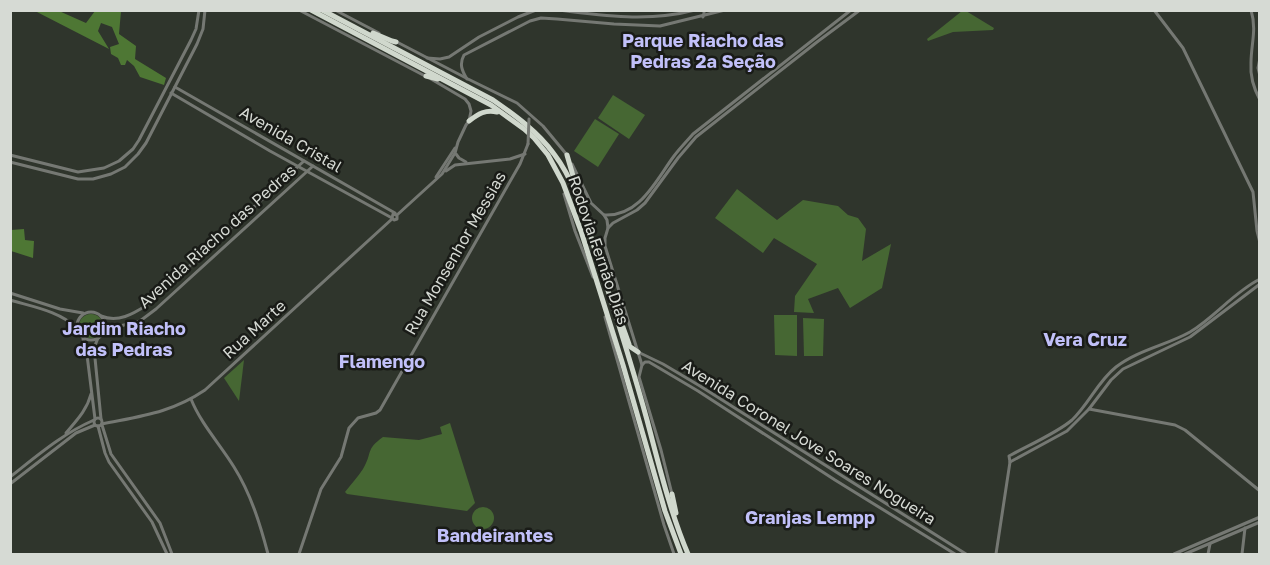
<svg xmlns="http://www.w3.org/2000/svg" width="1270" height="565" font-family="'Golos Text',sans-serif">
  <rect width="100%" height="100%" fill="#2f352c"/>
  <g fill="#466733">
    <polygon points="962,11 966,11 994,28 993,30 953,32 928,41 927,39"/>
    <polygon points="613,95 645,115 629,139 598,118"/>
    <polygon points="595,119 619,134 598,167 574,151"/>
    <polygon points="737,189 777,220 803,200 838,206 848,215 858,218 866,229 862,261 891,244 882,288 850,308 838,288 808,299 814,313 794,312 795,296 817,264 774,238 763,253 715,218"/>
    <circle cx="91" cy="326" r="12"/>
    <polygon points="774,315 797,315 797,356 775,355"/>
    <polygon points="803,318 824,319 823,356 804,356"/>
    <polygon points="244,360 239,401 224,378"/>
    <path d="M450,423L475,503L467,511L347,494L345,492C351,484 358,477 363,469C373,452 365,450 383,437L419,440L442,434L440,427Z"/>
    <circle cx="483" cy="518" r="11"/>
  </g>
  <g fill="#4e7734">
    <polygon points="35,11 59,11 86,23 95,11 121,11 119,34 136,46 135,59 166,78 164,85 140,77 134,66 127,60 125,65 121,65 118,58 111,54 110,47 119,44 112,27 101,23 98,31 109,49"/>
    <polygon points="24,229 25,240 34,241 33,258 11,251 11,230"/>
  </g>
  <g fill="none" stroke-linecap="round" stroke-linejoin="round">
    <g stroke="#757873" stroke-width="3">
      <polyline points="299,10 425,76"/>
      <polyline points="335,10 379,33"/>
      <path d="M559,10C604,16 650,22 695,10"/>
      <polyline points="1154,10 1183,48 1253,192 1257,231 1260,243"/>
      <path d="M1251,10C1257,30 1251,44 1251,63C1250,76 1254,89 1260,100"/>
      <polyline points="1259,10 1260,13"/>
      <polyline points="703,17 704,13 704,10"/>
      <polyline points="395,41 468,79 517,103 543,126 567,155"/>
      <polyline points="427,58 440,59 449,57 479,37 518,17 536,10"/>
      <polyline points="1260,58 1258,68 1260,76"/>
      <path d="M467,79C462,71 459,64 464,55L530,21L541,18L557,19L614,24L660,26L725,10"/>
      <polyline points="175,87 395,213"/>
      <polyline points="171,93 270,151 392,218"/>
      <polyline points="456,154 459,158 466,162"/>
      <polyline points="10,155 78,172 104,168 119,161 133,149 139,140 191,40 196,29 199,10"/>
      <polyline points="10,162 78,179 93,179 111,174 125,167 138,154 146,143 197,44 203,29 205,10"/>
      <polyline points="572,164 591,203 604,215 607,220 608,228 605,238 605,246 642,365 639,377 661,450 672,494"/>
      <polyline points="446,171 455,165 510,159 525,154"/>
      <polyline points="436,177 455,148"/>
      <polyline points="564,194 575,231 593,277"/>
      <polyline points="397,215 393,214 392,218 394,220 397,219 397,215 442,174 455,153 458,142 466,125 469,121 471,111 469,104 465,99 431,79"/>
      <path d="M604,215C640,217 656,180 674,156C680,148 687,141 693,134L851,10"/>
      <polyline points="608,228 613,223 637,210 645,203 678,158 696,137 817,42 860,10"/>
      <polyline points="10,293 60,309 83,313"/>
      <path d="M10,300C34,307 59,311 77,328"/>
      <circle cx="91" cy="326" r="14"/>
      <path d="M101,316C118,323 133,314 147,305L304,161"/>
      <polyline points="605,317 664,525 674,554"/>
      <polyline points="102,334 112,328 140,321 156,309 313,166"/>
      <polyline points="98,338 94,348 101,419"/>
      <polyline points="83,339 87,355 95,419"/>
      <polyline points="638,352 663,364 700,386 966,554"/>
      <polyline points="642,365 645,362 649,362 698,391 835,480 955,554"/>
      <path d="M191,399C201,424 220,444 234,467C251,494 260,524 268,554"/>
      <polyline points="1089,409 1175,425 1185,430 1260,491"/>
      <circle cx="98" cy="422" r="4"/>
      <path d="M102,424C141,416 171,413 205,390L392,219"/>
      <polyline points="102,425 111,454 160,523 172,554"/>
      <polyline points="98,426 105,453 109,462 152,522 167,554"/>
      <path d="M66,433C76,421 87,410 91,394"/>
      <polyline points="1010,462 1067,431 1089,409 1111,380 1123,369 1190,337 1260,284"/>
      <path d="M10,477C38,455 62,434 94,420"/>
      <polyline points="10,484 76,433 95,425"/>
      <polyline points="1260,504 1260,513"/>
      <polyline points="299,554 321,489 341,457 349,428 358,418 376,413 380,410 520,164 528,144"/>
      <path d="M996,554L1010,462L1009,456C1027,446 1057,433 1072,420C1089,404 1098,381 1116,367C1138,350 1167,345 1190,332C1215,317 1234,292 1260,279"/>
      <polyline points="1174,554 1260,517"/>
      <polyline points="1185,554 1260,522"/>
      <polyline points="1208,554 1210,544"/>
      <polyline points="1242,554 1245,528"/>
    </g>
    <g stroke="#d0d8cd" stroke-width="5">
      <polyline points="311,10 491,105 524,129 534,138 548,155 563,183 581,231 623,365 665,511 681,554"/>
      <path d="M322,10L493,100C516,116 538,132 554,154C577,184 586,223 598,259C615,312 632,365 647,420C659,465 670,512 688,554"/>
      <polyline points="373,33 392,41 396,42"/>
      <polyline points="426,76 438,79"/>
      <path d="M469,121C478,114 486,109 497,112"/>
      <polyline points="567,155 578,193"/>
      <polyline points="619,316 629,344"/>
      <polyline points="629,346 638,352"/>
      <polyline points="672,494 676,513"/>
    </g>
    <polyline stroke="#757873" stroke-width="3" points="528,144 529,119"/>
  </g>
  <g text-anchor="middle" stroke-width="5" stroke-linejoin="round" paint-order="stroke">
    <g font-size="16" fill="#d6dad4" stroke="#191b17">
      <text transform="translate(291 139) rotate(30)" y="6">Avenida Cristal</text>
      <text transform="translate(217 236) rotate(-42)" y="6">Avenida Riacho das Pedras</text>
      <text transform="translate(599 250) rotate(71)" y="6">Rodovia Fernão Dias</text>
      <text transform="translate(455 253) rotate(-60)" y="6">Rua Monsenhor Messias</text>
      <text transform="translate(254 329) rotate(-42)" y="6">Rua Marte</text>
      <text transform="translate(809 442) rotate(32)" y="6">Avenida Coronel Jove Soares Nogueira</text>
    </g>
    <g font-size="18" font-weight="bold" fill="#c1c0f9" stroke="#191b17">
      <text x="703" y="47">Parque Riacho das<tspan x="703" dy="21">Pedras 2ª Seção</tspan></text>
      <text x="124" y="335">Jardim Riacho<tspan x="124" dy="21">das Pedras</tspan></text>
      <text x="1085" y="346">Vera Cruz</text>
      <text x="382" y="368">Flamengo</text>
      <text x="810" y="524">Granjas Lempp</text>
      <text x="495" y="542">Bandeirantes</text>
    </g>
  </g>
  <rect width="1270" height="565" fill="none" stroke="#d6dad4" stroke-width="24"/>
</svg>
